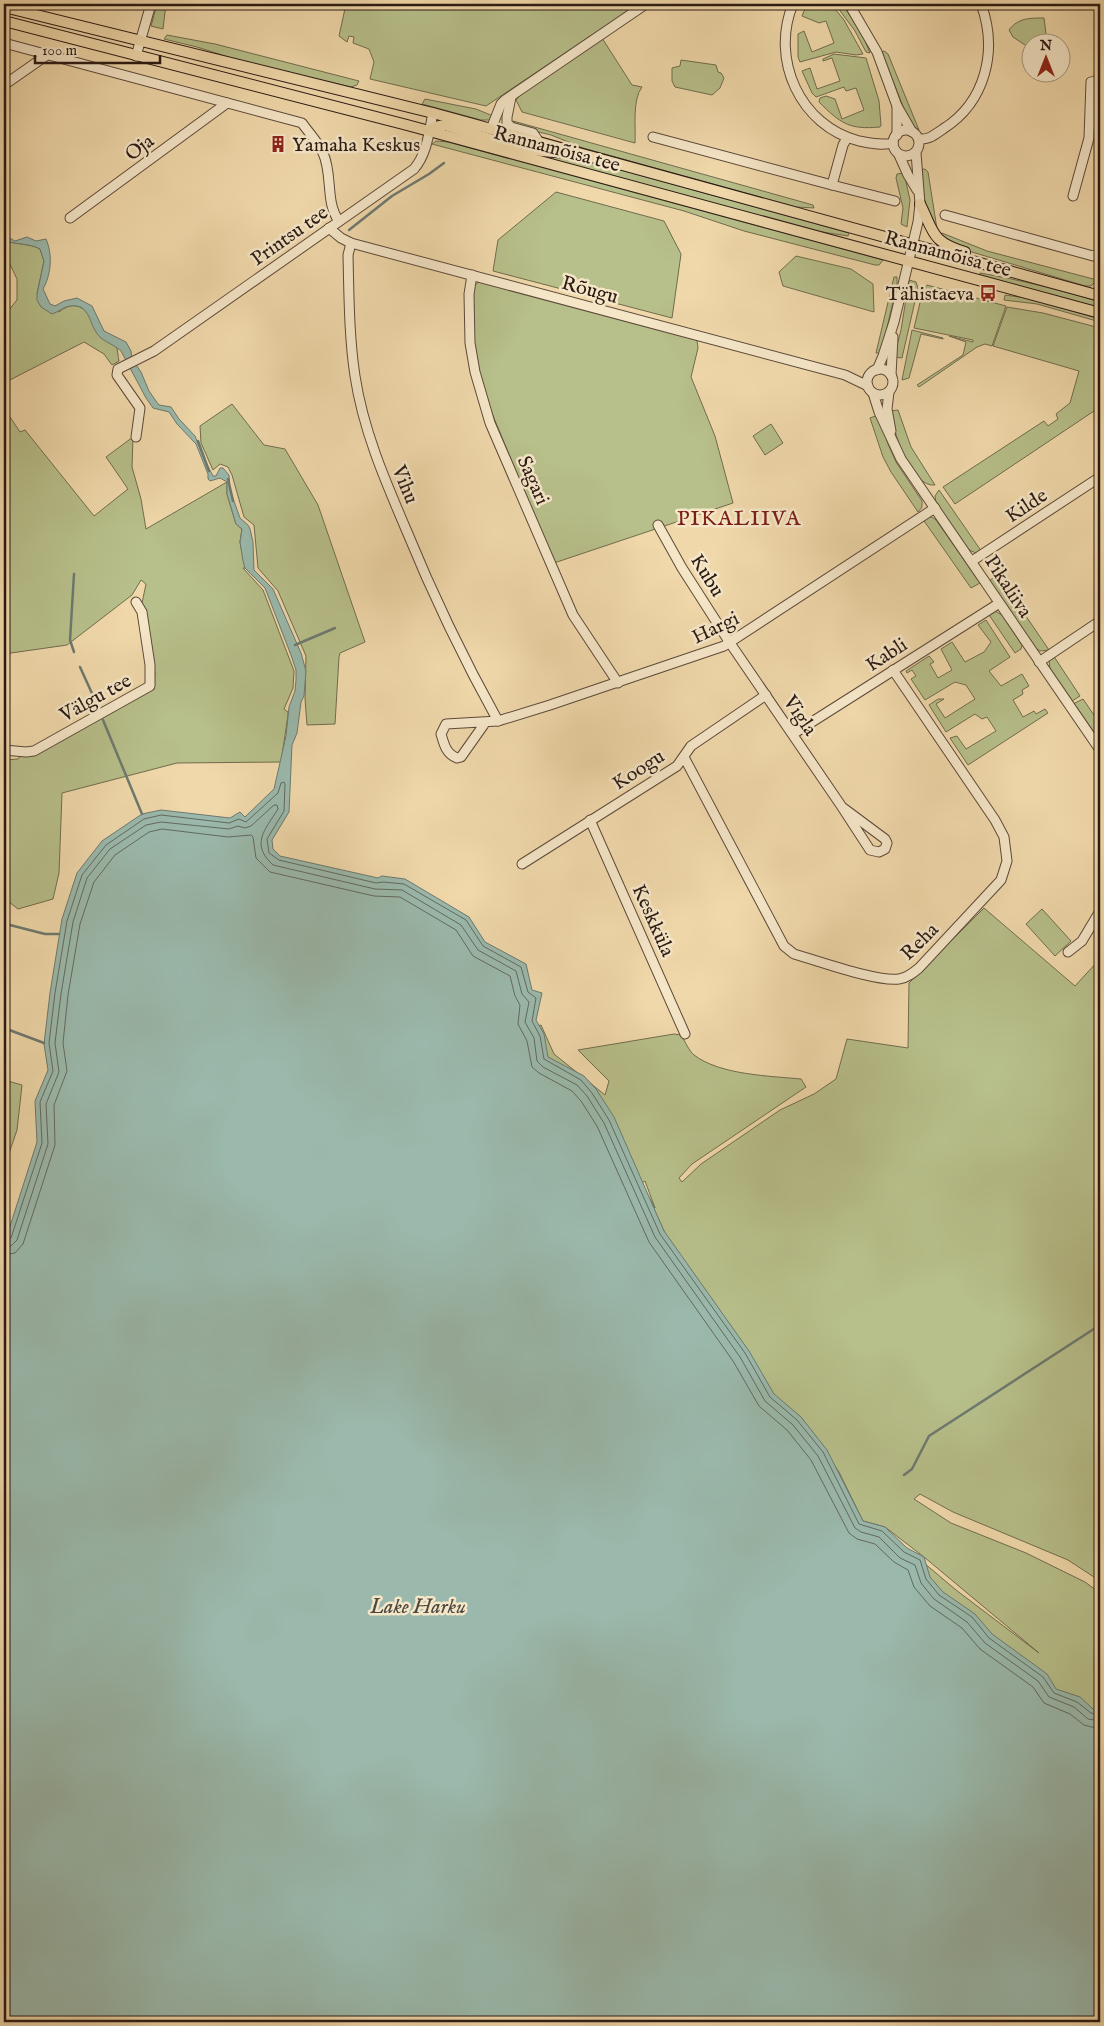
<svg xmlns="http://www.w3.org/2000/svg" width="1104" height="2026" font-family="'IM FELL English',serif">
  <rect width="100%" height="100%" fill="#f0d8aa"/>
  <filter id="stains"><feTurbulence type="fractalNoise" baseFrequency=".004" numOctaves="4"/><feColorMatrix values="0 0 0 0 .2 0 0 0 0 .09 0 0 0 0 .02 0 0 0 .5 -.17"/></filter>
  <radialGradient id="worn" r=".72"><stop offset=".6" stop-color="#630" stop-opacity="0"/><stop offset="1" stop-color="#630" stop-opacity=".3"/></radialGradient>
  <g fill="#b7bf8a" stroke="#706c4e">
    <polygon points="157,4 166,4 163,29 151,26"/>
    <polygon points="346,4 638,4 486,106 370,79 374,62 369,49 353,43 354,37 349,36 347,42 339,36"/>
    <polygon points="807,4 831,4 844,20 863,54 856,55 836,52 800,62 798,57 798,34 804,31 812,52 834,43 826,21 819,23 802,16"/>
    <polygon points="835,4 842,4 862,33 870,53 866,52 855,31"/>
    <path d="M1044,18L1047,42H1032L1031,49L1013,37L1009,30C1018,18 1029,18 1044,18Z"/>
    <polygon points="167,35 215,44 359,81 357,85 351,87 241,61 197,47 164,39"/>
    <path d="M602,38L632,85L642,87C632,100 636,127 635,143L522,112L516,100L522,93Z"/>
    <polygon points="884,51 888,54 919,130 913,126 907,116 881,52"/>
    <path d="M834,54L866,58L879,101L881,125L880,127C849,130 840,123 819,102L820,98L826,96L835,99L842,119L864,110L856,88L846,91L844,87L816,97L812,93L802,71L810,68L817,89L840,81L832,58L823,61V59Z"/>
    <polygon points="681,60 716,65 718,72 721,73 724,78 720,88 712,95 675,87 672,81 672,68 680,66"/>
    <polygon points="425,99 476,109 493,116 489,120 481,120 422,104"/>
    <polygon points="513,121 813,205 814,208 796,207 583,148 551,135 518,127"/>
    <polygon points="436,141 448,142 883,260 879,265 875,265 744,231 684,211 432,144"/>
    <polygon points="516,148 606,166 849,233 848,236 816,231 515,151"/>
    <polygon points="925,169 928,172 937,229 929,219 918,170"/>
    <polygon points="904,173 910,200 907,227 901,224 903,208 896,178 897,174"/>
    <polygon points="556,192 664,221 681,254 672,318 493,271 498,240"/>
    <polygon points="942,233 987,251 1097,280 1091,286 1085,286 962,249 939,235"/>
    <path d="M4,240C16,245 29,243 40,249L44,261L37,294L59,312C79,295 91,316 103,330C107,335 113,340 116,346C118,350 118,357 119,361L112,365L104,354L84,342L4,383V322L8,311L17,300V279L6,256L4,255Z"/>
    <polygon points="796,256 851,269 873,284 874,312 783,286 779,272"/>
    <path d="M980,273C1021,280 1061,290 1100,302V308L980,275Z"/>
    <polygon points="894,277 897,277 897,285 881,353 876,353"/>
    <polygon points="909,280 916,282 918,288 902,358 894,357 901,330"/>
    <polygon points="480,281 697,340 698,348 691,377 715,436 733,503 554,563 484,394 474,347 472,308 474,286"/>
    <polygon points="927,285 1006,306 992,346 985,344 977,347 919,387 917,385 963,355 966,342 949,336 973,342 973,340 914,328 923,290"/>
    <polygon points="1005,295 1026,298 1100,319 1100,322 1037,304 1004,300"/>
    <polygon points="1007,307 1043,313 1100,328 1100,407 955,504 943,487 1044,421 1048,426 1058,419 1056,414 1070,403 1079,371 993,346"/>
    <polygon points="912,330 943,338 943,339 921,334 909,378 902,380"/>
    <polygon points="232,404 264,445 285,449 318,505 365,642 340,653 339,657 335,724 307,725 305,699 306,656 278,591 258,568 254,525 244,517 232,475 228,467 220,464 213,470 201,443 200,426"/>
    <polygon points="4,408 20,432 25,430 94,516 128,489 106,457 133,437 132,467 141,499 146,529 227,482 227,494 236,524 242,529 240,542 245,568 243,568 263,590 294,671 293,688 284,709 288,712 288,715 281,762 177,763 62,793 59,873 53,899 18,909 4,898 4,760 18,759 21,755 152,688 155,675 146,610 142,603 146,584 141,580 132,595 67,645 4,654"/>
    <path d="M898,410L911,447L935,485C911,488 893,430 890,411Z"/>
    <polygon points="878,415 888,444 896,462 922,501 922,507 918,512 891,472 883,457 870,418"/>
    <polygon points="771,424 783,443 765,455 753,436"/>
    <polygon points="939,490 982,552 976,553 969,550 936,503 935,496"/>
    <polygon points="927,517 932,517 936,520 980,583 971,588 922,518"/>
    <polygon points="998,575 1049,650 1040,651 1034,647 989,581"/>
    <polygon points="993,610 1002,615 1022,645 1021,649 1015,653 987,612"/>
    <polygon points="986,620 1010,657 989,671 1001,686 1022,674 1029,686 1022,690 1023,694 1013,700 1023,717 1034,711 1036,714 1045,709 1048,713 968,765 950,738 957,736 966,749 996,731 987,717 982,719 975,714 946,732 929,705 938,699 944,699 936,704 945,718 975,699 966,685 955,682 925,700 911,679 916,676 912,670 907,673 906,671 929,656 934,662 930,664 938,678 952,670 941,649 952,642 965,662 984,652 991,642 978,625"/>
    <polygon points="1053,655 1080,696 1072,701 1050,670 1049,659"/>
    <polygon points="1083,699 1100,724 1100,738 1095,734 1073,704"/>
    <path d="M984,908L1075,986L1098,961L1100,963V1581L1068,1560L953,1512L920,1494L914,1499L951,1523L1026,1553L1085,1582L1100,1593V1712L1098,1709L1060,1729L860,1525L885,1530L956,1590L1039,1653L924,1557L885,1527L863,1521L839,1472L801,1417L793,1411L814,1438L708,1325L644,1188L655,1208L645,1181L636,1187L557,1100L534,1027L541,1025L554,1054L605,1095L609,1081L578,1050L674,1034L681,1035C685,1041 689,1051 694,1055C720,1075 770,1076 801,1079L806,1087L692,1164L679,1178L682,1182L701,1164L780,1110L814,1094L836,1079L847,1039L908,1048L909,983Z"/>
    <polygon points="1042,909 1071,941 1055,956 1026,924"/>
    <polygon points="4,1080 22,1085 17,1130 4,1168"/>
  </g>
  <path fill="#9ab9ac" stroke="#6d796f" d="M4,235L15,241L27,237L36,241L46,239C53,255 51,275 43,289L50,304L55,306L64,301L77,298L92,306L104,331L126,342L131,351L132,359L141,372L149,391L156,401L159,405L171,407L179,419L195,436L204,459L213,476H216L220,468H223L229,475L230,490L240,518L248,525L250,529L253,542L254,570L273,589L301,653L306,671L304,696L301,702L297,733L292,745L289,812L272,840L273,849L280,856L378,878L382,876L405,879L469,917L485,942L526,964L532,990L542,993L536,1020L544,1034L548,1057L584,1076L596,1089L614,1117L664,1231L749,1351L774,1394L801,1417L827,1450L863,1521L885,1527L907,1548L924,1557L930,1577L943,1592L975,1614L992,1634L1047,1674L1056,1689L1080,1697L1093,1709H1098L1100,1712L1098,1719L1100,1722V2022H4V1245L37,1142L35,1101L48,1070L44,1044L50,993L62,919L77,873L102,841L142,814L161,810L230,818L240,812L245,817L274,789L286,736L289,707L295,691L296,680V670L291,655L265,588L245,568L243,561L240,542L242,529L236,524L227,494V482L220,478L210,481L208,479V474L196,444L177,424L169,412L153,408L146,398L121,351C115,345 107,343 101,338C88,327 92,303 70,306C63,307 59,312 52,314L41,307L37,300V294L44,261L40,249C29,243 16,245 4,240Z"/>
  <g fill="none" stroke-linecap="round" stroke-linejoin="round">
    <g stroke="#626960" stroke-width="1">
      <polyline points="4,1242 8,1241 11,1238 42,1143 40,1102 53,1071 49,1043 55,993 67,921 82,875 106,845 144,819 161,815 229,823 239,819 246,822 278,793 281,783 284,782 285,784 284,811 267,839 269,853 279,860 376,883 383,882 404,884 466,920 483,946 521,967 528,992 536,998 532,1021 540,1036 544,1059 581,1080 592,1093 609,1120 660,1234 745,1353 770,1397 797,1420 823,1452 859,1524 882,1531 904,1552 920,1560 926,1579 939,1595 972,1617 989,1638 1043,1677 1054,1693 1077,1702 1091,1713 1100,1715"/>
      <path d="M4,1248L11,1246L17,1240L48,1144L46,1104L59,1072L55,1043L61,994L73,922L87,878L110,849L146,825L161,822L229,829L238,826L245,828L251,826L274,805H277L278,809C265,830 250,844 273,865L375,889L402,890L461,925L478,950L516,971L522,994L529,1002L525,1022L534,1038L537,1061L543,1067L577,1085L587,1096L604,1123L655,1237L740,1357L765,1401L793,1425L818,1456L855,1528L861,1532L879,1537L900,1558L915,1565L921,1583L934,1599L967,1622L985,1643L1038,1681L1049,1697L1074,1707L1088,1719L1100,1721"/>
      <polyline points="4,1255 15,1253 23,1244 55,1145 54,1105 67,1071 63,1043 68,995 80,924 94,882 115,855 149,832 162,829 228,837 251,835 253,837 256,858 270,872 374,896 400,897 456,930 473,956 510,976 515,996 520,1005 518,1024 527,1041 532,1067 539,1073 572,1091 581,1101 597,1126 649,1242 733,1361 759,1406 787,1430 811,1460 849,1533 857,1539 875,1544 894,1562 908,1570 914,1587 930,1606 962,1628 980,1649 1033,1687 1044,1703 1070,1714 1084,1725 1100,1729"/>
    </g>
    <g stroke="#6d796f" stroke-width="2.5">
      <polyline points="349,230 392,196 429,174 444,163"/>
      <polyline points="198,441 209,471"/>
      <polyline points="228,479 233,501"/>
      <polyline points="295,645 335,628"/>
      <polyline points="74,652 70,640 74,574"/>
      <polyline points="80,667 95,700 96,707"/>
      <polyline points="103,720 142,814"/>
      <polyline points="6,924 45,934 59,934"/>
      <polyline points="4,1028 44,1043"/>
      <polyline points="904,1475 912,1469 929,1436 1100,1325"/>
    </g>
    <g stroke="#5c4939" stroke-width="11">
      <g id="minor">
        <path d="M793,4C770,59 800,126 859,141C870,143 882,146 893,143"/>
        <polyline points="849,4 877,52 897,106 912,132"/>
        <polyline points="1098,4 1100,8"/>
        <path d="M4,43L302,123C309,133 318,142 323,153C333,174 325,203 339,221"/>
        <polyline points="136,56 151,4"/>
        <polyline points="4,85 47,55"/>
        <polyline points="511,97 507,117 507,123 511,127 533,133 539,142"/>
        <polyline points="491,129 501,104 505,100 646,4"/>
        <circle cx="906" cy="143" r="13"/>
        <polyline points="897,135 897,106"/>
        <polyline points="653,137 832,185"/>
        <polyline points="847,138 843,145 832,185 895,201"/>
        <path d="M919,139C929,140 934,135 943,129C986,102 998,50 981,4"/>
        <polyline points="899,155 908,175 917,190"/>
        <polyline points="1073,196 1089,138 1091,82 1100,80"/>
        <polyline points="945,215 1093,256 1100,253"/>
        <polyline points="70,218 227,103"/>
        <polyline points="329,228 341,238 351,243 845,375 868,386"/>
        <path d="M351,243L348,255C349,295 349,337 355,376C363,429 384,478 405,527C432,593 463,658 498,721"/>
        <polyline points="472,275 469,294 470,343 475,372 490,423 573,615 618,683"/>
        <circle cx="880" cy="382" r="13"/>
        <polyline points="877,370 883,356 894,322 918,222 920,204 916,153"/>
        <polyline points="891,375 893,337"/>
        <polyline points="889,392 887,409 891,431"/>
        <polyline points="873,393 879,412 901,459 1100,750"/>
        <path d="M136,437L140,408L117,375L118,369L154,351L414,169C427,154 429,132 433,113"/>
        <polyline points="658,525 682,568 730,643 842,807 885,839 887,843 885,849 879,852 870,850 842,807"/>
        <polyline points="972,561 1100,477"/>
        <polyline points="1039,662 1100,621"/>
        <path d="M485,723L461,757L457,758C446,754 444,744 441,734L446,724L498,721L550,705L724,646L935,508"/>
        <polyline points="793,734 998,604"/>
        <polyline points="4,750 26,752 34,751 150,686 150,665 142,612 136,602"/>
        <path d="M684,757L784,946L794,954C819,961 876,982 899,979C907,978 913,973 919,968L1001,880L1007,861L1004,837L995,820L893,670"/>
        <polyline points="590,820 685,1034"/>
        <polyline points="522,864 677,766 691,746 766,695"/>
        <polyline points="1068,952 1082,941 1100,911"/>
      </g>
    </g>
    <g stroke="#2a1913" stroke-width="12">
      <g id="major">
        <polyline points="4,7 433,113 1100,296"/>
        <polyline points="4,21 407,125 1100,313"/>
        <path d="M429,131L435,127L445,125C483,136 526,154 565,152"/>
        <path d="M920,204C934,232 931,242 965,252"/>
      </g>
    </g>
    <use href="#minor" stroke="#f5e6c8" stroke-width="9"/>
    <use href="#major" stroke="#f0d8aa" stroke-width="10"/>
  </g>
  <defs>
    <g id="building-bare" transform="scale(1.35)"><path d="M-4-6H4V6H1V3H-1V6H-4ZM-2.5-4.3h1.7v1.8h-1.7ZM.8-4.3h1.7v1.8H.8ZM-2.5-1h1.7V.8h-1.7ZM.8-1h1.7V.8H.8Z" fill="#8f2418" stroke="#f5e6c8" stroke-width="2.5" paint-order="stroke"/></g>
    <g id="bus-bare" transform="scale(1.35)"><path d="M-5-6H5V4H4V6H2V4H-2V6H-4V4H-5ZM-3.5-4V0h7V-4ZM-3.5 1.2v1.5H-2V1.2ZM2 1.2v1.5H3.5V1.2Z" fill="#8f2418" stroke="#f5e6c8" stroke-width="2.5" paint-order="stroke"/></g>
  </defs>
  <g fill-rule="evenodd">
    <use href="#building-bare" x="278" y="144"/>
    <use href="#bus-bare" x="988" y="293"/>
  </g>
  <g text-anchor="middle" stroke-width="5" stroke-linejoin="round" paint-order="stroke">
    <g font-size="20" fill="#2a1913" stroke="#f5e6c8" text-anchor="start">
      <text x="292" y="151">Yamaha Keskus</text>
      <text x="974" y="300" text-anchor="end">Tähistaeva</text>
    </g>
    <g font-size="20" fill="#2a1913" stroke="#f5e6c8">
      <text transform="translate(139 147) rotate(-37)" y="7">Oja</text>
      <text transform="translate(557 148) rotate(15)" y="7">Rannamõisa tee</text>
      <text transform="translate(289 235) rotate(-35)" y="7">Printsu tee</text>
      <text transform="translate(948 253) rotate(15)" y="7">Rannamõisa tee</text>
      <text transform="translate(590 289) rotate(15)" y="7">Rõugu</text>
      <text transform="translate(534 480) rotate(66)" y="7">Sagari</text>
      <text transform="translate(406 484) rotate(68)" y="7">Vihu</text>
      <text transform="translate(1026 505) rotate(-33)" y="7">Kilde</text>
      <text transform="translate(708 575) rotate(58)" y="7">Kubu</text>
      <text transform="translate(1009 586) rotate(57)" y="7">Pikaliiva</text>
      <text transform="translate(715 627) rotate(-26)" y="7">Hargi</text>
      <text transform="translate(886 654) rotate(-33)" y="7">Kabli</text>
      <text transform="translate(95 697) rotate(-29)" y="7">Välgu tee</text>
      <text transform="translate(801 715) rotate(56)" y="7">Vigla</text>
      <text transform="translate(638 769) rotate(-33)" y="7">Koogu</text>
      <text transform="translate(654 920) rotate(66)" y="7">Keskküla</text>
      <text transform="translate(919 941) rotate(-45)" y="7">Reha</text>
    </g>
    <g font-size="21" font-style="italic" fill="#4c4941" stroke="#f5e6c8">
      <text x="418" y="1613">Lake Harku</text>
    </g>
    <g font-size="22" letter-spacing="1" fill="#7a1f14" stroke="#f5e6c8">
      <text x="739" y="525">PIKALIIVA</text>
    </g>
  </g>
  <rect width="1104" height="2026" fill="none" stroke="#f0d8aa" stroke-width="20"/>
  <rect x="5" y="5" width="1094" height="2016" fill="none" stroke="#2a1913" stroke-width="2.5"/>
  <rect x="10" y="10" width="1084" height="2006" fill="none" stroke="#2a1913"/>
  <g transform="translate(1046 58)"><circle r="24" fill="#f5e6c8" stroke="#a49480"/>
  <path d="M0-4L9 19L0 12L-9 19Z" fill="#8f2418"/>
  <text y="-8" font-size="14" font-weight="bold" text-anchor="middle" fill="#2a1913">N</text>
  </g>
  <path d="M35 55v8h125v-8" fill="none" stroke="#2a1913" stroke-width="2.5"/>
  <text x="42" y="55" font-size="15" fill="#2a1913" stroke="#f5e6c8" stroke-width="4" paint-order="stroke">100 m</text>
  <rect width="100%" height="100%" filter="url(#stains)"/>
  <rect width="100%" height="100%" fill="url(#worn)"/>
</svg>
